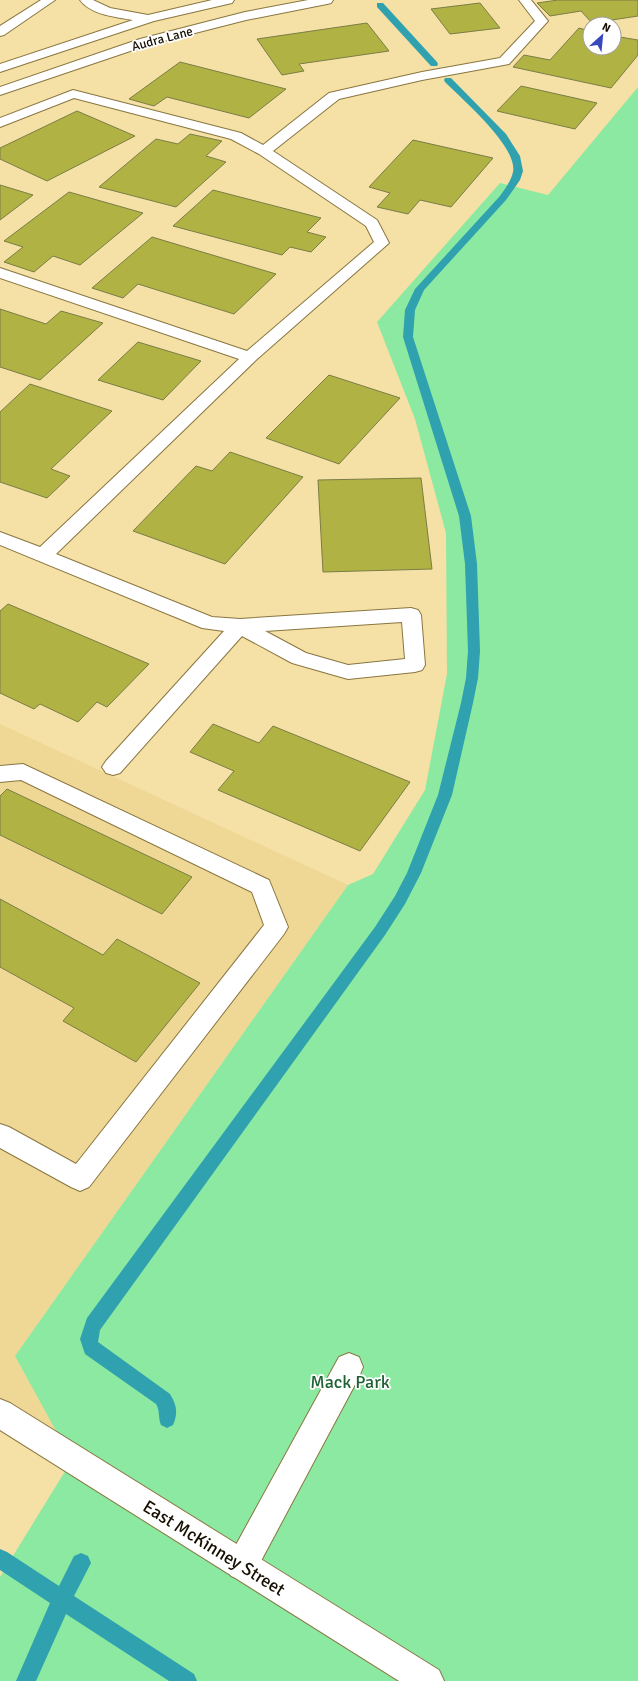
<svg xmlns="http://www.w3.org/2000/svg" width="638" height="1681" font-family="Signika,sans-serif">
  <rect width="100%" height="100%" fill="#f5e0a6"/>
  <polygon fill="#efd896" points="0,724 348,885 15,1356 73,1460 0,1413"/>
  <polygon fill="#8be9a2" points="638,87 638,1681 0,1681 0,1577 72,1460 15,1356 348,885 373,874 425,790 447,674 446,533 415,419 377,322 500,183 548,195"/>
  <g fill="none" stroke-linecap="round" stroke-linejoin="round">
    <g fill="#30a1af" fill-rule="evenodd">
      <polygon points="377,3 383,3 437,62 438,64 437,66 431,66 377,7"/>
      <path d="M445,78H451L506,134L520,156L523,171L520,180L506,200L424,290L415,310L413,337L471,516L477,564L480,651L478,678L473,703L452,795L421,873L405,904L385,935L100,1330L98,1342L170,1394C177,1405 178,1414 173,1425L167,1428L161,1425C158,1418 160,1410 156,1404L85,1354L80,1339L87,1318L375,927L395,896L407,873L438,795L461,703L466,678L468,651L465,564L459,516L403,337L405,310L415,289L500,196C505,189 511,181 513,172C518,147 463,100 445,82L444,80Z"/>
      <polygon points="0,1549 7,1552 59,1586 74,1556 81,1553 88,1556 91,1563 74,1596 194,1674 197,1681 169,1681 66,1614 36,1681 16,1681 50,1603 0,1570"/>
    </g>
  </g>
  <g fill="#b0b344" stroke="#7a7d45">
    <polygon points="558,0 638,0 638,16 592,23 581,11 550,16 537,3"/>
    <polygon points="480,3 500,28 450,34 431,9"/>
    <polygon points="367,23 389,51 299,64 304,71 282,75 257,39"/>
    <polygon points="579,28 590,31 590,48 614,48 614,36 638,40 638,55 611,88 513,67 524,55 550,60"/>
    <polygon points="180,62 286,89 249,118 167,97 154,106 129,99"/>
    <polygon points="521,86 597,103 575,129 497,111"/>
    <polygon points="77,111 135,136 47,181 0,159 0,148"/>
    <polygon points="190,134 222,141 206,156 226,162 176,207 99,187 156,139 178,144"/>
    <polygon points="413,140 493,158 451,207 420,200 408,214 377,207 390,193 369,187"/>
    <polygon points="0,185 33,195 0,220"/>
    <polygon points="213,190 321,218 307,232 326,237 311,252 290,247 282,255 173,226"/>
    <polygon points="69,192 143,213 80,265 53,256 34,272 4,262 23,247 4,241"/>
    <polygon points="152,237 276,274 234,314 138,284 123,298 92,288"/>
    <polygon points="0,309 46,324 61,311 103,323 40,380 0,367"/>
    <polygon points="138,342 201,361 163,400 98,380"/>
    <polygon points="329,375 400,398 339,464 266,438"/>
    <polygon points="30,384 112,411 51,469 70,476 47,498 0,482 0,412"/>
    <polygon points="230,452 303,477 225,564 133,531 196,466 212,471"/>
    <polygon points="421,478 432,569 323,572 318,480"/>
    <polygon points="8,604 149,664 107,707 97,702 78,722 40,704 34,709 0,693 0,611"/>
    <polygon points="213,724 259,743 273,726 410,782 360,851 218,790 234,771 190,752"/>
    <polygon points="7,789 192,877 162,914 0,835 0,796"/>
    <polygon points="0,899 103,955 117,939 200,983 136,1062 63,1021 74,1008 0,967"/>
  </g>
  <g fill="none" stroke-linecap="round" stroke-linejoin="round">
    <g stroke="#897640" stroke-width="2">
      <g id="service">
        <path d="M519,0H531L548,21L509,64L422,80L339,99L273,151L377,220L389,243L256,360L56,554L212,617L240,619L411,608L418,610L421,615L425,665L422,670L415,672L348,679L292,663L242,636L120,773L113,775L106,773L102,767L106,761L224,631L202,628L0,545V532L40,547L239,359L0,278V268L247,351L374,242L366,226L259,154L231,139L74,98L0,127V118L73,90L241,133L263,145L329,93L422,72L500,58L535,21ZM402,622L405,659L348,665L306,653L265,631Z"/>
        <polygon points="23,764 269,880 288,927 284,934 89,1187 80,1191 71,1187 0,1148 0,1124 9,1127 76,1164 264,925 252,892 21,780 0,782 0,766"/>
        <polygon points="349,1353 359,1357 363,1367 359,1377 253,1576 242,1580 231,1576 227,1565 231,1554 339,1357"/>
      </g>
    </g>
    <g stroke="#897640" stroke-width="2">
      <polygon id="minor" points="41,0 55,0 4,35 0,36 0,26"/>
    </g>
    <g stroke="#897640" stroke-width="2">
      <g id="tertiary">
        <path d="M80,0H93L110,8L148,15L212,0H234L232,3L154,21L0,72V64L133,20C116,17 91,15 80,0Z"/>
        <polygon points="308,0 333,0 331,3 327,4 246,20 148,45 0,95 0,87 140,39 245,12"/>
      </g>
    </g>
    <g stroke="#897640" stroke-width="2">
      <polygon id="secondary" points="0,1399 10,1403 439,1670 444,1681 399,1681 0,1430"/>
    </g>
    <use href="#service" fill="#fff" fill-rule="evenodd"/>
    <use href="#minor" fill="#fff" fill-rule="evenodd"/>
    <use href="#tertiary" fill="#fff" fill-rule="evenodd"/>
    <use href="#secondary" fill="#fff" fill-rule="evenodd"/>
  </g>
  <g text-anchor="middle" stroke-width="3.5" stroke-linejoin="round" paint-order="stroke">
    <g font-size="13" fill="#150e00" stroke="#fff">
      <text transform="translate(162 38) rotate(-15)" y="5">Audra Lane</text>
    </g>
    <g font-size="18" fill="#1f6134" stroke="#fff">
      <text x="350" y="1388">Mack Park</text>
    </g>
    <g font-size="18" fill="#150e00" stroke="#fff">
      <text transform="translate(214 1548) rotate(32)" y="6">East McKinney Street</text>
    </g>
  </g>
  <g transform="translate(602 36) rotate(27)"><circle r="19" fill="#ffffff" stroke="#a19f99"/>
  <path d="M0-3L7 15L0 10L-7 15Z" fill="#3749bc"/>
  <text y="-6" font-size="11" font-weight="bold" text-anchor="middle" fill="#150e00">N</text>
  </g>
</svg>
